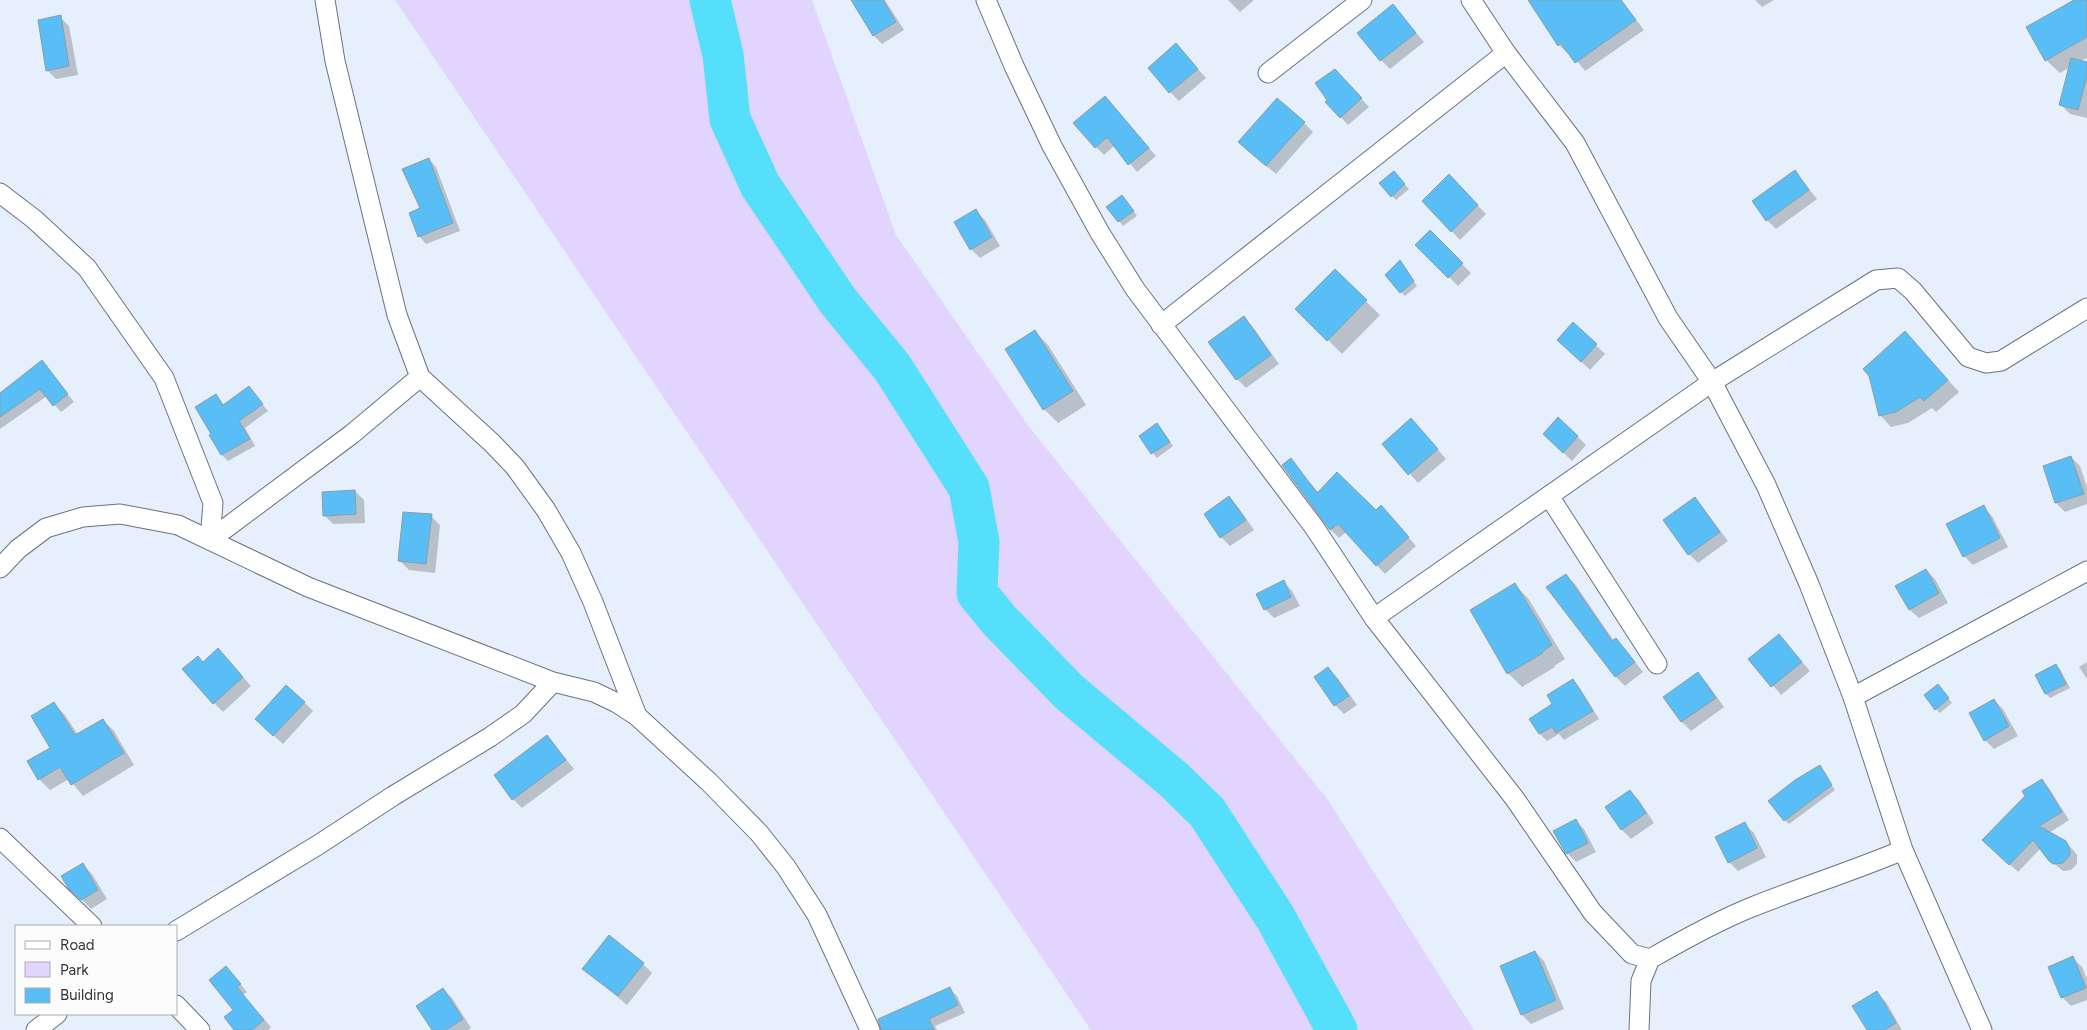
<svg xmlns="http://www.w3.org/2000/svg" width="2087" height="1030" font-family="Figtree,sans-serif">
  <rect width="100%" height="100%" fill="#e6f0fd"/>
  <polygon fill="#e1d4ff" points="395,0 812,0 896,235 1027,424 1328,800 1474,1030 1091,1030"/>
  <g fill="#0003">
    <polygon points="852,0 885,0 904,30 882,44 874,36"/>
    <polygon points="1228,0 1254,0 1240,12"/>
    <polygon points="1535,0 1621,0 1644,30 1585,71 1570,52 1568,54 1559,45"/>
    <polygon points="1755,0 1774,0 1762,7"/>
    <polygon points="2077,0 2087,0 2087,58 2081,61 2087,63 2087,118 2070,114 2061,105 2070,67 2060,73 2046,60"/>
    <polygon points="1393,6 1424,42 1390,69 1381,60"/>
    <polygon points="60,17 69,26 78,75 56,79 47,70"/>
    <polygon points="1176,45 1206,78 1179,101 1170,92"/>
    <polygon points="1342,78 1369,107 1348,125 1327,102"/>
    <polygon points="1113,106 1156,156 1137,172 1115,145 1104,155 1096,147"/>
    <polygon points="1304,123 1313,132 1276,174 1248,151"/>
    <polygon points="429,159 436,167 460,231 426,244 419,236"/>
    <polygon points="1795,172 1817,199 1776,229 1767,220"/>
    <polygon points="1449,176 1486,214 1460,240 1423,201"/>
    <polygon points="1398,177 1409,189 1396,200 1392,196"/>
    <polygon points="1126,201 1137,216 1123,226 1108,207"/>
    <polygon points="976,211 985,220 1000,246 980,258 971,249"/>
    <polygon points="1430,232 1471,273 1458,286 1417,245"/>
    <polygon points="1400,261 1417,286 1405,296 1401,292"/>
    <polygon points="1335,271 1380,315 1342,354 1297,309"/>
    <polygon points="1244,318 1253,327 1279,364 1246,388 1237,379"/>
    <polygon points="1574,324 1605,354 1590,370 1568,349"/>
    <polygon points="1035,332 1048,345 1086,405 1058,423 1044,409 1006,350"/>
    <polygon points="1905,332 1959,392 1936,412 1932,408 1908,423 1891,427 1880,415"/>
    <polygon points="42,362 74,402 61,412 47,396 0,429 0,394"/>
    <polygon points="249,388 268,411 245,428 255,446 228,461 222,455 211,435 213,434 216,396 224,406"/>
    <polygon points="1161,429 1173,446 1157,458 1140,436"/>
    <polygon points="1420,429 1446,459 1418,483 1384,444"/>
    <polygon points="1577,436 1586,445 1572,461 1553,443"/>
    <polygon points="2071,457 2080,466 2087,487 2087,504 2065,512 2056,503 2044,467"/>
    <polygon points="1291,460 1319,493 1389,515 1416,546 1385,574 1346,532 1339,538 1330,529"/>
    <polygon points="355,491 364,500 365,523 333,524 324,515"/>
    <polygon points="1229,498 1238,507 1254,530 1230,546 1221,537"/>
    <polygon points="1694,499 1703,508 1728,541 1698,563 1689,554"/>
    <polygon points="1983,507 1992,516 2008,547 1973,565 1964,556"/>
    <polygon points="431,516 440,525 435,573 409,570 400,561"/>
    <polygon points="1926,570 1935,579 1948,603 1919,618 1910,610"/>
    <polygon points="1566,575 1575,584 1614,641 1616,640 1625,649 1643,672 1625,686 1616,677 1548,587"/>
    <polygon points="1284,582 1292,591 1300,606 1274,618 1265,609"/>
    <polygon points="1515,585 1528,598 1565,659 1554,666 1555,667 1522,687 1508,673 1472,610"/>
    <polygon points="1779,635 1810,671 1781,695 1750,659"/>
    <polygon points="227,659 251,686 223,712 214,703 204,663"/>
    <polygon points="2087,662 2087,679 2079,667"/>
    <polygon points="2056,665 2060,669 2070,688 2050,698 2046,694"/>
    <polygon points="1328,668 1337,677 1357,705 1344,714 1335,705 1315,678"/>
    <polygon points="1698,674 1707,683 1724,707 1691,731 1682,722 1665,697"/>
    <polygon points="1573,680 1580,688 1599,719 1564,740 1559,734 1547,741 1540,734 1554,705"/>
    <polygon points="1942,690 1952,703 1940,713 1936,709"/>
    <polygon points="1994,700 2003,709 2018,736 1994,749 1985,740"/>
    <polygon points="304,702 313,711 283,744 265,728"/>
    <polygon points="54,704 65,715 78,735 103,720 114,731 134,765 83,796 69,779 50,790 39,779 52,748"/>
    <polygon points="547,736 574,769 522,808 513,799"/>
    <polygon points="1819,766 1835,790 1789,824 1785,820"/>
    <polygon points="2041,780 2049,788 2069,820 2049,833 2066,842 2074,851 2077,855 2077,864 2071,870 2063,871 2050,860 2041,848 2018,872 1984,840"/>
    <polygon points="1630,791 1639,800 1654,823 1631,839 1622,830 1607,807"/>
    <polygon points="1575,820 1584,829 1596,852 1576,862 1567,853"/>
    <polygon points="1745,824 1754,833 1766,857 1738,871 1729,862"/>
    <polygon points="83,865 92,874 107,899 91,909 69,887"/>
    <polygon points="1535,952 1544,961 1564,1009 1531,1024 1522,1015"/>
    <polygon points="2073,958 2082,967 2087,979 2087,1000 2071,1006 2062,997"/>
    <polygon points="643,964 652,973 627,1005 584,969"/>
    <polygon points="226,967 247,992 243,995 271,1027 268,1030 236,1030 234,1010"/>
    <polygon points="443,989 452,998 471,1028 468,1030 434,1030"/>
    <polygon points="950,989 957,996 965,1013 935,1026 937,1030 887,1030"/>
    <polygon points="1877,993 1886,1002 1902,1030 1868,1030"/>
  </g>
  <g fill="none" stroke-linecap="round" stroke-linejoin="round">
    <polyline stroke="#56dffb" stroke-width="41" points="710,0 723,55 730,119 760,185 838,301 892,367 969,488 979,542 977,593 999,620 1069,692 1173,779 1207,812 1275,917 1337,1030"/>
  </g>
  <g fill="#58bef5" stroke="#8c9da8">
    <polygon points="851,0 883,0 896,22 873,36"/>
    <polygon points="1528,0 1621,0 1636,20 1575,63 1561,43 1558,46"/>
    <polygon points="2074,0 2087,0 2087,37 2045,61 2026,27"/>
    <polygon points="1393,4 1416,33 1380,61 1357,33"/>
    <polygon points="61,15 69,66 46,71 38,20"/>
    <polygon points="1176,43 1198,69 1169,93 1148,68"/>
    <polygon points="2071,58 2087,62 2087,76 2078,110 2059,105"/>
    <polygon points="1335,69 1362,98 1340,118 1325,102 1327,100 1315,83"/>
    <polygon points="1105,96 1149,148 1128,165 1107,137 1095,148 1073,123"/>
    <polygon points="1277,98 1305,122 1266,166 1238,142"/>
    <polygon points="429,158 453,223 418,237 409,213 420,208 402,169"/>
    <polygon points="1795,170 1809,190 1766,221 1752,201"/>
    <polygon points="1394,171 1405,184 1391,197 1379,183"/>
    <polygon points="1449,174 1478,205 1451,232 1422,201"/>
    <polygon points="1122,195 1134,211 1118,222 1106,207"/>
    <polygon points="976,209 992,237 970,250 954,222"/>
    <polygon points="1430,230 1463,263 1448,278 1415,245"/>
    <polygon points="1400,260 1414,281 1400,293 1385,275"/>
    <polygon points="1335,269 1367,300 1327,341 1295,309"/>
    <polygon points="1244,316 1271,355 1236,380 1208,342"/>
    <polygon points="1573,322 1597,344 1581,362 1557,340"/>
    <polygon points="1035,330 1073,391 1043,410 1005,349"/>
    <polygon points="1905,331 1948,380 1924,401 1920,397 1896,412 1879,416 1869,376 1863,369"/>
    <polygon points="42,360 68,394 53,406 40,389 0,417 0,393"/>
    <polygon points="249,386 263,404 239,421 250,439 221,455 209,435 211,434 195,407 216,394 223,405"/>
    <polygon points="1558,417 1578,436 1563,453 1543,434"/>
    <polygon points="1411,418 1438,449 1408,475 1382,444"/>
    <polygon points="1157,423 1170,442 1151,454 1139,436"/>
    <polygon points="2071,456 2084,494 2055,503 2043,466"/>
    <polygon points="1291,458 1317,493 1337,472 1376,510 1381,505 1409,537 1376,566 1338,524 1330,530 1282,465"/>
    <polygon points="355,490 356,514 323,516 322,492"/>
    <polygon points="1229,496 1246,520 1220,538 1204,514"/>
    <polygon points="1695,497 1720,532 1688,555 1663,520"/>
    <polygon points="1984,505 2000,538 1963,557 1946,524"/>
    <polygon points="403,512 432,514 426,564 398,561"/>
    <polygon points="1926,569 1939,593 1909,610 1895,586"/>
    <polygon points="1566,574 1612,641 1616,638 1635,662 1615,677 1546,587"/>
    <polygon points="1284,580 1291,597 1264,610 1256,594"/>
    <polygon points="1515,583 1552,645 1542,652 1543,653 1507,674 1470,610"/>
    <polygon points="1779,634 1802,662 1771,687 1748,659"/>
    <polygon points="218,648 243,677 213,704 182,669 198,656 203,662"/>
    <polygon points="2056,664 2066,684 2045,694 2035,675"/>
    <polygon points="1328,667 1349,696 1334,706 1314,677"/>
    <polygon points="1698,672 1716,698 1681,722 1663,697"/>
    <polygon points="1573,679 1593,711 1556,733 1552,727 1539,734 1529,719 1552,704 1547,695"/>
    <polygon points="1938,684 1949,698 1935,710 1924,695"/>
    <polygon points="286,685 305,702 273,736 255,719"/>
    <polygon points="1994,699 2009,726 1984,741 1969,713"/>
    <polygon points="54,702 75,735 103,719 124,753 71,785 60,767 38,780 27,761 50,748 31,716"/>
    <polygon points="547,735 566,760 512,800 494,775"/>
    <polygon points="1820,765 1832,785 1784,821 1768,801 1795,780"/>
    <polygon points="2042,779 2062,812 2039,826 2066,841 2070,850 2070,855 2063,863 2053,864 2049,861 2033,840 2009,865 1982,840 2025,796 2022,791"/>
    <polygon points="1630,790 1646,813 1621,830 1605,807"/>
    <polygon points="1576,819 1588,843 1566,854 1553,831"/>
    <polygon points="1745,822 1757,848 1728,863 1715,837"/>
    <polygon points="83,863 98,890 81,900 68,888 61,876"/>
    <polygon points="609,935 644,963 618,996 582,969"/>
    <polygon points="1535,951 1556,1000 1521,1015 1500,966"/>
    <polygon points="2073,956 2086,988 2061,998 2048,967"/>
    <polygon points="226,966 241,984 237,987 264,1020 252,1030 234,1030 224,1017 233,1010 209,980"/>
    <polygon points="950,987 958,1005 929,1019 934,1030 881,1030 878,1019"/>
    <polygon points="443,988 463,1019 446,1030 432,1030 416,1006"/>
    <polygon points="1877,991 1896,1023 1884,1030 1867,1030 1852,1006"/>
  </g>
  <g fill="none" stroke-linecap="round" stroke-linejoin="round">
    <g stroke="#697381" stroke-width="21">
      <g id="minor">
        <polyline points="325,0 335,61 397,315 420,377 492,443 515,467 546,510 571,553 593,602 637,716"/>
        <polyline points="986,0 1014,66 1052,146 1100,233 1135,289 1314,527 1374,618 1515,799 1593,913 1632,954 1650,959"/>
        <polyline points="1471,0 1506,53 1575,143 1668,318 1712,382 1766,485 1809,584 1853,697 1903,850 1982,1030"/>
        <polyline points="1268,73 1362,0"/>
        <polyline points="0,193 34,219 87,268 164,378 213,503 210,540 352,434 420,377"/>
        <polyline points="1161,325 1506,53"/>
        <polyline points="1549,496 1657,664"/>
        <polyline points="0,568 18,549 46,528 83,517 120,514 178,525 308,587 553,682 594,692 617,703 637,716 709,782 759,833 786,867 817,915 870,1030"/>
        <polyline points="1374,618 1712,382 1876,280 1898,278 1913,291 1968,357 1986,363 2001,361 2087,308"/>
        <polyline points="1853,697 2087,571"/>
        <polyline points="0,838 92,926"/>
        <polyline points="176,931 318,845 393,796 490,737 523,714 553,682"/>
        <polyline points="176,1005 200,1030"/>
        <polyline points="36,1030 57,1014"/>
        <path d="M1639,1030L1641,981L1650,959C1683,940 1717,921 1752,907C1802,887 1853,871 1903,850"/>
      </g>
    </g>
    <use href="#minor" stroke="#fff" stroke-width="19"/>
  </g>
  <rect x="15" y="925" width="162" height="90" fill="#fcfcfc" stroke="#aaacae"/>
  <rect x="25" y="941" width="25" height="8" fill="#ffffff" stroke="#aaacae"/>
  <text x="60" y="950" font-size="15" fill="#2f343a">Road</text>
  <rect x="25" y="962" width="25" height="15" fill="#e1d4ff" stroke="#aaacae"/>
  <text x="60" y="975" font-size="15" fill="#2f343a">Park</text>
  <rect x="25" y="988" width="25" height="15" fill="#58bef5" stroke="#aaacae"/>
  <text x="60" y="1000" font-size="15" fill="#2f343a">Building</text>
</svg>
